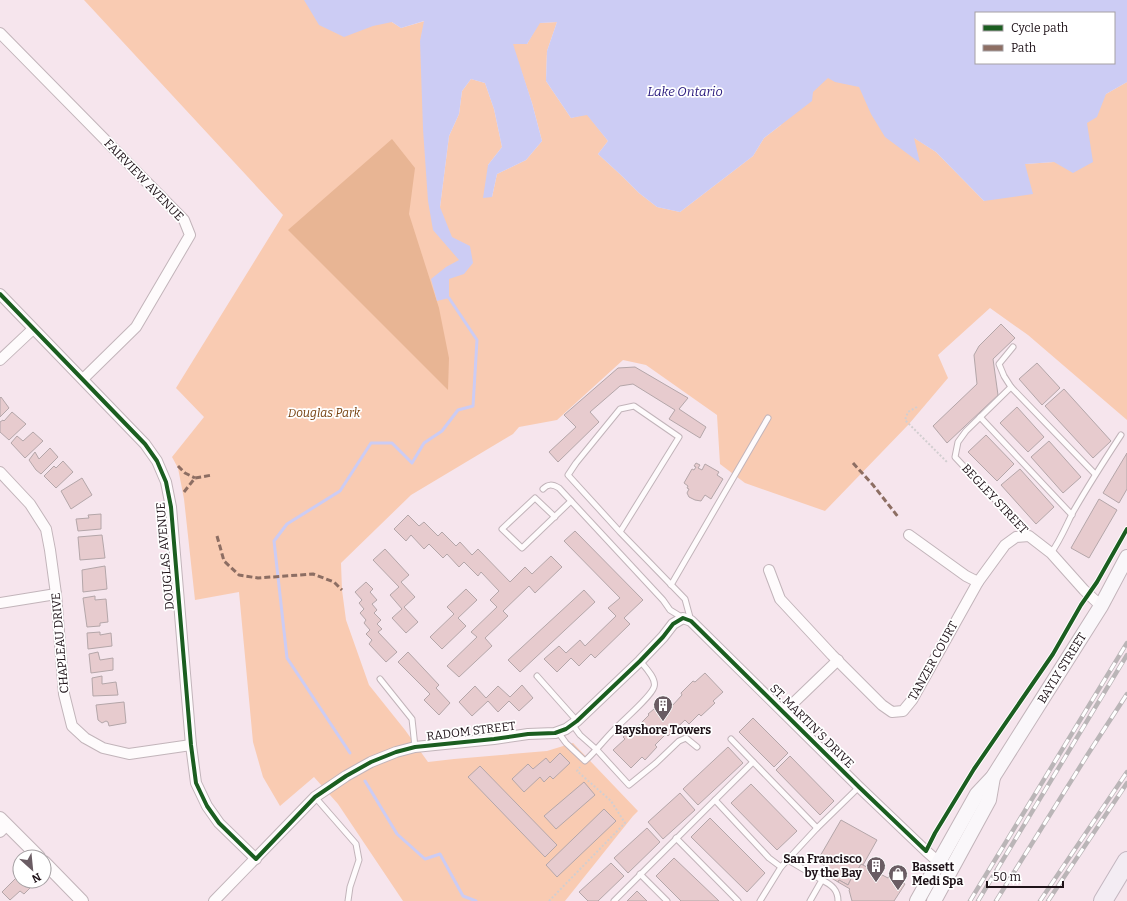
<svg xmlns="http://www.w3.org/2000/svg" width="1127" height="901" font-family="Bitter,serif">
  <rect width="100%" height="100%" fill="#f6e5ed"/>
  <polygon fill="#f9cbb2" points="84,0 358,0 401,28 425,21 421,38 440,207 449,136 459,114 462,91 471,79 485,83 494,109 502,147 488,165 492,197 497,174 526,160 542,141 532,103 512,44 527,44 539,23 557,22 547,51 546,81 571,118 587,114 608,141 598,154 622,176 639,193 657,207 680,212 753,156 764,138 781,125 789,83 959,5 848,84 859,86 913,137 936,152 984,201 1025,164 1054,162 1067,129 1106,94 1127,82 1127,420 1028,335 990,308 938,355 948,378 909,424 825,511 745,483 720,464 717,415 646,365 623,360 557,420 519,427 513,434 411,495 341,563 342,590 346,620 369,685 405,730 428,762 454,759 547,751 573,743 638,811 633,816 565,901 403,901 338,804 314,777 280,806 263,777 253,742 239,592 195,600 184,499 178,468 172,457 204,417 176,388 283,215"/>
  <polygon fill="#e8b594" points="392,139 415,168 409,214 439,308 449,358 448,390 288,230"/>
  <path fill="#ccccf4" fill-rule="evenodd" d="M304,0H1127V82L1106,94L1097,117L1087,123L1093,162L1073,173L1054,162L1025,164L1033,194L984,201L936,152L914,138L920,163L885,137L871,114L859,87L835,82L828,78L813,92L812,101L764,138L753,156L680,212L657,207L639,193L622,176L598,154L608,141L587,115L571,118L546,81L547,51L557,22L540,23L527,44H513L532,103L542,141L526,160L497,174L492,197L483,198L488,165L502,147L494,109L485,83L471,79L462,91L459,114L449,136L440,207L452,237L470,246L473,263L464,274L449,279V298L437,301L431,279L446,267L459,260L433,230L428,201L423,129L420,41L424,21L401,28L392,22L373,26L344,37L319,25ZM976,13H1114V63H976Z"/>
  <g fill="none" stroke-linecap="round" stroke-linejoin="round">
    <g stroke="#ccccf4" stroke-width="3">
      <polyline points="350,753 287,658 274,541 287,524 340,491 371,443 392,443 412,463 424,443 442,431 458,410 473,406 477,340 449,298"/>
      <polyline points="365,781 397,834 425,859 440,854 463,896 476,901"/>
    </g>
  </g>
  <g fill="#e7cbce" stroke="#b4a6a9">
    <polygon points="1001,324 1015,338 993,359 998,395 947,443 933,426 977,384 974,355 979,346"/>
    <polygon points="1037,363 1060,388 1042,405 1019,379"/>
    <polygon points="635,367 688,398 679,409 706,427 700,438 669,419 675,410 633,384 620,386 590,412 599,422 558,462 549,452 576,427 564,415 618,368"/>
    <polygon points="1064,389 1111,441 1093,458 1045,406"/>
    <polygon points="1,397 9,408 0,417 0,398"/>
    <polygon points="1017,407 1044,437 1028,452 1000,423"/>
    <polygon points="12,412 26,424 9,440 0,432 0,422 3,420 4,421"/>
    <polygon points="33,432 43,441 25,458 11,443 17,436 23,441"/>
    <polygon points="986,435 1014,464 997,481 968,452"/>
    <polygon points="1049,441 1081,477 1063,493 1031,457"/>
    <polygon points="50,448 58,457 41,474 36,470 29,460 35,452 39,459"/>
    <polygon points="1127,453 1127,489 1119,503 1103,493"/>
    <polygon points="63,461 73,472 56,488 44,476 54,466 56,468"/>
    <polygon points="696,463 700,465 698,468 702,470 705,464 719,472 717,475 723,479 711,499 705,495 701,501 695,500 689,497 687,493 689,489 687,488 688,486 684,483 692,469 694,470 696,467 694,466"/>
    <polygon points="1020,469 1054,507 1036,524 1001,485"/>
    <polygon points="82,478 92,495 71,509 61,491"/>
    <polygon points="1099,499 1117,510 1089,558 1071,548"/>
    <polygon points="101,514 101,529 78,531 76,519 89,518 88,515"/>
    <polygon points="408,515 419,526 424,522 438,536 442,532 456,546 460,542 472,555 478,549 510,582 525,567 532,574 551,556 562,567 535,593 529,586 503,611 508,616 485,638 492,646 459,677 447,666 477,637 471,632 497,607 490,600 499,591 481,572 478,576 464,562 459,567 447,554 443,558 429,544 424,549 411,535 406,541 394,529"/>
    <polygon points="575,531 643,600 624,618 630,624 595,658 591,654 579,666 571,658 557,672 544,659 559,646 566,653 580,640 585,646 616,616 608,608 620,598 564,541"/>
    <polygon points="102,535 105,558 80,560 78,537"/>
    <polygon points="385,549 409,575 401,582 415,597 404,607 418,622 406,633 392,618 402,609 390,595 399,587 373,560"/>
    <polygon points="105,566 107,589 83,592 82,570"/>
    <polygon points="366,582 373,589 370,592 377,600 372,604 377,610 374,613 381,620 377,624 382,629 378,632 397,652 386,662 369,644 372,640 366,634 370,630 364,623 366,620 360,613 364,609 359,603 362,600 355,592"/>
    <polygon points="466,589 477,600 458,618 466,626 442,649 430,637 454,614 447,607"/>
    <polygon points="584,590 595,602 520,672 508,660"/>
    <polygon points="95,596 95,600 106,599 108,622 100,623 100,626 87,627 83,598"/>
    <polygon points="100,632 100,635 111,633 112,646 88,649 87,633"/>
    <polygon points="98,652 100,660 113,658 113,670 91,673 89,654"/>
    <polygon points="408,652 439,685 436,688 450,703 439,715 424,700 430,694 398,662"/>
    <polygon points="705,673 723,692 713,701 715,703 701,716 699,714 689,724 685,720 668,736 666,734 655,745 657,747 645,760 642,757 631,768 613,750 625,739 623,737 636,725 637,727 649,715 648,714 654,709 655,710 666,699 672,706 682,695 681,693 693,681 695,682"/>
    <polygon points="102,676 102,684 116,682 118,695 93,696 92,678"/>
    <polygon points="522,685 533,698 519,711 509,701 498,712 488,701 472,716 459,702 475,686 486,698 498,686 510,697"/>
    <polygon points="124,702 126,723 109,726 108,722 106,721 102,723 98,720 96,705"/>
    <polygon points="753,718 788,753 774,767 739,732"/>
    <polygon points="728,747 743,763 698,805 683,789"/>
    <polygon points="560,753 570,763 553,779 550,776 544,782 540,777 524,792 512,779 528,764 533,769 546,758 550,763"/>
    <polygon points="790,756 834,801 820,815 776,770"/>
    <polygon points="480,766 557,845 545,857 468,777"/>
    <polygon points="584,782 595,795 556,829 544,816"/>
    <polygon points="751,784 797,831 777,850 731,803"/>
    <polygon points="680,793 695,810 663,839 648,822"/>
    <polygon points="604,809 616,821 557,877 546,865"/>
    <polygon points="710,818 765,873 747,892 691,837"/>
    <polygon points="841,820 877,840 863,865 861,864 854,877 852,877 848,885 839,880 838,882 823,873 827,867 818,862 820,859 819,858"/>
    <polygon points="647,828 660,842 628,873 614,858"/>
    <polygon points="674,858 719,901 681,901 656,876"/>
    <polygon points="611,863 624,876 598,901 588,901 579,892"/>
    <polygon points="861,864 888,878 890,875 905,884 894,901 852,901 849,890 850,889 838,882 839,880 848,885 852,877 854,877"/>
    <polygon points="18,876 20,878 20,881 24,881 30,888 24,894 20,891 10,900 2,892"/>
    <polygon points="637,891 647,901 627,901"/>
  </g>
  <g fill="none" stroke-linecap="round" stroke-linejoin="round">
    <g stroke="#c2b4ba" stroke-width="7">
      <g id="service">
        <polyline points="1013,347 999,364 1004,376 1011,387 1095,474"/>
        <polyline points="1011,387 966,431 958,442 955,457 1029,536"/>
        <polyline points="980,417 1072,515"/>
        <path d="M543,489C548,484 552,484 559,488L663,600L670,610L683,618"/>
        <polyline points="555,517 535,498 502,529 522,548 571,501"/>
        <polyline points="620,532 679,437 634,406 620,409 576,463 568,475 620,532 685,599 691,621"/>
        <path d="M1051,553C1060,541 1066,526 1073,512C1088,486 1104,461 1121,435"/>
        <polyline points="671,585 768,418"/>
        <polyline points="537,676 577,721"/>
        <polyline points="380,679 412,719 415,747"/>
        <polyline points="572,724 580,735 597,750 629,785 656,763 679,741 686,738 697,747"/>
        <path d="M558,732L566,743L585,761C596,751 604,740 614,730C622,721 651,697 654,687C657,679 645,667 640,661"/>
        <polyline points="731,739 817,828"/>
        <polyline points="315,797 356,844 359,860 350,887 348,901"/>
        <polyline points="715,800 769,858 781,867"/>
        <polyline points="676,838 738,901"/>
        <polyline points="788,860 822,880 810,901"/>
        <polyline points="640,874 667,901"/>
        <path d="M822,880C832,885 838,890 838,901"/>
        <polyline points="614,901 753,762"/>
        <polyline points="760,901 781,867 817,828 859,787"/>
      </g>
    </g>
    <g stroke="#c2b4ba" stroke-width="12">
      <g id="minor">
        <polyline points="0,33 184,220 190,235 136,327 83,379"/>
        <polyline points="0,294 145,444 157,461 166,482 171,507 191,745 196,783 207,806 219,823 256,859"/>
        <polyline points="0,360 33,329"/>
        <polyline points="0,472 30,504 46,529 50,550 56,594 64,694 72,726 85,738 103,748 129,754 191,745"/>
        <polyline points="909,535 966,576 978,582"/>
        <polyline points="769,570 780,599 832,655 882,705 892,712 903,711 912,700 978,582 1005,545 1016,537 1029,536 1051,553 1084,590 1101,606"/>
        <polyline points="0,603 56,594"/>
        <polyline points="784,712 838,660"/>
        <polyline points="0,832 7,825"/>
        <polyline points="214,901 315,797 346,776 371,762 396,752 415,747 494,739 528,734 555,733 566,729 577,721 640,661 663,637 673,624 683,618 691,621 859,787 926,851 943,866"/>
      </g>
    </g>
    <g stroke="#c2b4ba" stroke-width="14">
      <g id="tertiary">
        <polyline points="0,818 39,857"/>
        <polyline points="44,862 82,901"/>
      </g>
    </g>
    <g stroke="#c2b4ba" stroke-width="16">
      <g id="secondary">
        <polyline points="917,901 977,794 993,777 1101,606 1127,557"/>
        <polyline points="934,901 989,800 993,777"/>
      </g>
    </g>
    <g stroke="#c3b6c0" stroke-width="20">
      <polyline id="motorway" points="1103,901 1127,861"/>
    </g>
    <g stroke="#d2ced0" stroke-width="2" stroke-dasharray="2 2" stroke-linecap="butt">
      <polyline points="917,407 908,412 905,420 947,462"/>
      <polyline points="549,901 625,823 611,801 577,771 580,767"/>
    </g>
    <use href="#service" stroke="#fefbfc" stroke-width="5"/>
    <use href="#minor" stroke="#fefbfc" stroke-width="10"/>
    <use href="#tertiary" stroke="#fefbfc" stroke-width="12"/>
    <use href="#secondary" stroke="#faf7fa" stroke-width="14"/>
    <use href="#motorway" stroke="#f3ecf3" stroke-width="18"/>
    <g stroke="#bab5b7" stroke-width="4.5">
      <g id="rail">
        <polyline points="970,901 1127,643"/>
        <polyline points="978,901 1127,655"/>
        <polyline points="996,901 1088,754 1127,694"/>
        <polyline points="1040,901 1127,772"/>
        <polyline points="1048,901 1127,783"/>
      </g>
    </g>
    <use href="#rail" stroke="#fff" stroke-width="3" stroke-dasharray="9" stroke-linecap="butt"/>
    <g stroke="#8d6e63" stroke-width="3" stroke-dasharray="6 3" stroke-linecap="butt">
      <polyline points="853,463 873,485 899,518"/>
      <polyline points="178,466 185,473 195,478"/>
      <polyline points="184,492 195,478 212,475"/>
      <polyline points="217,536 224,561 239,575 258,578 313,574 334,582 342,590"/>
    </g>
    <g stroke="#fff" stroke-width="6">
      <polyline id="cycleway" points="0,294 145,444 157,461 166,482 171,507 191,745 196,783 207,806 219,823 256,859 315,797 346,776 371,762 396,752 415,747 494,739 528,734 555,733 566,729 577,721 640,661 663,637 673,624 683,618 691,621 859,787 926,851 935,833 974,769 1053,654 1081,605 1097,582 1127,529"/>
    </g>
    <use href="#cycleway" stroke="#1b5e20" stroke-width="4"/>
  </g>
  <defs>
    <g id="building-pin" transform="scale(1)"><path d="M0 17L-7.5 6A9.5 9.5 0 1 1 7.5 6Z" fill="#6a5c63" stroke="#fff"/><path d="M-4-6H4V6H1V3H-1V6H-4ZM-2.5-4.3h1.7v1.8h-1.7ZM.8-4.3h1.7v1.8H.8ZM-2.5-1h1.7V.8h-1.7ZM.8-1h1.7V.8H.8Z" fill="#fff"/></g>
    <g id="shop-pin" transform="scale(1)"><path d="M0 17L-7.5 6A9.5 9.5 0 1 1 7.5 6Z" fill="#6a5c63" stroke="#fff"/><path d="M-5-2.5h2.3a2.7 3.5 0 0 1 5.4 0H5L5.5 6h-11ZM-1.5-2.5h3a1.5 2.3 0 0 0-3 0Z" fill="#fff"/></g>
  </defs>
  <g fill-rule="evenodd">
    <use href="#building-pin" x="663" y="705"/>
    <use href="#building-pin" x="876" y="866"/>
    <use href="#shop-pin" x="898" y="874"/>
  </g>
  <g text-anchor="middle" stroke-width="3.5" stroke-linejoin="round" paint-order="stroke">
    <g font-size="12" fill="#1e1218" stroke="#fff">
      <text transform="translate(144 180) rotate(46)" y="4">FAIRVIEW AVENUE</text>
      <text transform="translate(995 499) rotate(47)" y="4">BEGLEY STREET</text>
      <text transform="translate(165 556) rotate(-95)" y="4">DOUGLAS AVENUE</text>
      <text transform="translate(60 643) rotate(-95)" y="4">CHAPLEAU DRIVE</text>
      <text transform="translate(933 661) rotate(-61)" y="4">TANZER COURT</text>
      <text transform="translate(1062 668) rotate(-58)" y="4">BAYLY STREET</text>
      <text transform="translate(812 726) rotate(45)" y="4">ST. MARTIN'S DRIVE</text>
      <text transform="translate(471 731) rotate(-7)" y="4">RADOM STREET</text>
    </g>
    <g font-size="12" font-style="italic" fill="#76410f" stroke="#fff">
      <text x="324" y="417">Douglas Park</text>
    </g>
    <g font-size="12" font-weight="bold" fill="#1e1218" stroke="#fff">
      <text x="663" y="734">Bayshore Towers</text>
      <text x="862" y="863" text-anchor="end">San Francisco<tspan x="862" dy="14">by the Bay</tspan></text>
      <text x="912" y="871" text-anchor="start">Bassett<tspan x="912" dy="14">Medi Spa</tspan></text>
    </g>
    <g font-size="13" font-style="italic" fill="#28197d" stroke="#fff">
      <text x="685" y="96">Lake Ontario</text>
    </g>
  </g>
  <rect x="975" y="12" width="140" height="52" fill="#ffffff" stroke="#a5a0a3"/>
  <rect x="983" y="25" width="20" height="6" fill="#1b5e20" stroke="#a5a0a3"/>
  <text x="1011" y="32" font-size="12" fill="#1e1218">Cycle path</text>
  <rect x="983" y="45" width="20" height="6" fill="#8d6e63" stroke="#a5a0a3"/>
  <text x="1011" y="52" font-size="12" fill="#1e1218">Path</text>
  <g transform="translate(32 869) rotate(153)"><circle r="19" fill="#ffffff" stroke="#a5a0a3"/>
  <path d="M0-3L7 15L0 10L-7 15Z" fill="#6a5c63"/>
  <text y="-6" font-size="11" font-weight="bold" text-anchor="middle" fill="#1e1218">N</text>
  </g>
  <path d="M987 881v6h76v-6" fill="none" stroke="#1e1218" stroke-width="2"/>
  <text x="993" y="881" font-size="12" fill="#1e1218" stroke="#ffffff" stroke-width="3" paint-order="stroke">50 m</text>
</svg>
